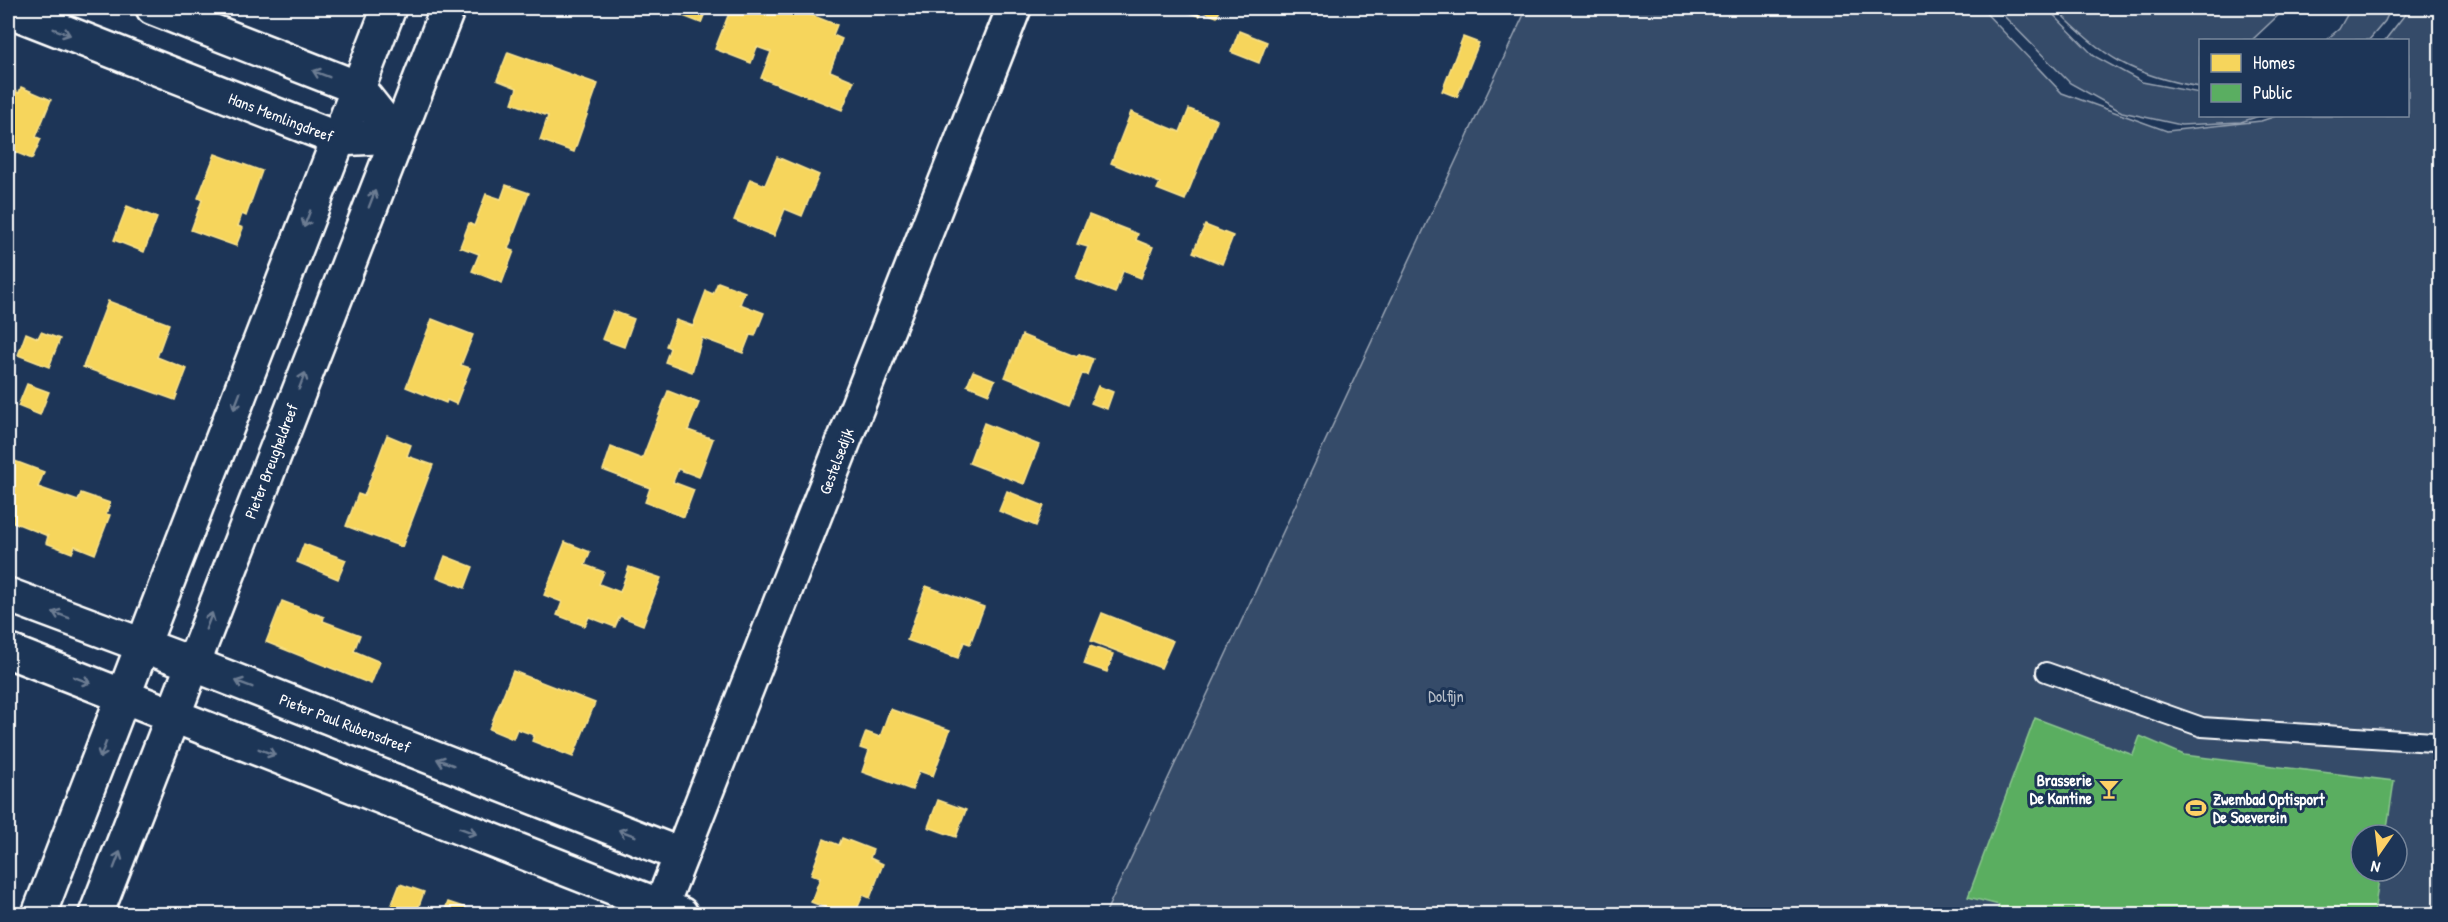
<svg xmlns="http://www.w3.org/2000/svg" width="2448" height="922" font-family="'Patrick Hand',sans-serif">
  <rect width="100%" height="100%" fill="#1d3557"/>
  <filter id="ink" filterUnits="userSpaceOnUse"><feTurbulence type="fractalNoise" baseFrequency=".0167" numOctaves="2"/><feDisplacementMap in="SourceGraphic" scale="12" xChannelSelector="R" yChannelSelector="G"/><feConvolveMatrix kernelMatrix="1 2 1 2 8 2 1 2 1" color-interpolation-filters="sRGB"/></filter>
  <g filter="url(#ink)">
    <g fill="#364b69" stroke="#9aa5b4" stroke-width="1.5" fill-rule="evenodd">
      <path d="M1527,8H1981L2062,93L2167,131L2261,121L2276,116H2408V40H2385L2410,8H2440V914H1105ZM2361,835H2397V871H2361Z"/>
      <polygon points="1996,8 2047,8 2094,56 2142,82 2200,93 2200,116 2259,116 2241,122 2181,125 2122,112 2070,83"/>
      <path d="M2055,8H2286L2252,40H2200V87C2133,76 2102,57 2055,8Z"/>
      <polygon points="2351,8 2391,8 2385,21 2369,40 2326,40 2339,29"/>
    </g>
    <g fill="#f6d55c" stroke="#f9e28d" stroke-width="1.5">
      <polygon points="680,8 707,8 701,23 678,14"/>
      <polygon points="731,8 793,8 837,25 833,35 842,39 830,71 854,81 842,110 761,78 771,52 757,47 751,63 715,49"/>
      <polygon points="1175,8 1221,8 1217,17 1201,11 1199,16"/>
      <polygon points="1239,31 1267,42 1259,63 1231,52"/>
      <polygon points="1463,37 1479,43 1457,97 1442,91"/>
      <polygon points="508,52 598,84 574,152 540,140 548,116 512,103 517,88 497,80"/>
      <polygon points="21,87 51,100 36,137 41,139 32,159 10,150 14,139 8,136 8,88 19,93"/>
      <polygon points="1189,109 1217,120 1185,200 1157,189 1160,183 1111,163 1131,112 1180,132"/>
      <polygon points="215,154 262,171 246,216 242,214 238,226 243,228 236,246 191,230 202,200 198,198"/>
      <polygon points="777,157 819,175 802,216 785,209 774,236 734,220 750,179 765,185"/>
      <polygon points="506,185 529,193 508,249 514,251 502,283 472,271 479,254 460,247 469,223 474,226 486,194 501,199"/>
      <polygon points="127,206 157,218 144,252 114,240"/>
      <polygon points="1089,215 1138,234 1136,240 1153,247 1141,278 1123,271 1115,293 1076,278 1088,247 1077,244"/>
      <polygon points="1205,225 1233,236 1222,264 1193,252"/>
      <polygon points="718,282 745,292 740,304 764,313 755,336 750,335 743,353 702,338 692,372 665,362 670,348 666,346 676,320 693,326 706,291 713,294"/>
      <polygon points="108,301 169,324 157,357 187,369 175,400 83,367"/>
      <polygon points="613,311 634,319 624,347 602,339"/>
      <polygon points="432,319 473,335 461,365 470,368 456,404 447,400 446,403 406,387"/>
      <polygon points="41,332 60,339 49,367 18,355 26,333 38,338"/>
      <polygon points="1022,335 1077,357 1079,354 1093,359 1087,375 1082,374 1070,404 1005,377"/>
      <polygon points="973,371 995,380 989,394 967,385"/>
      <polygon points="27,384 49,392 40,415 18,406"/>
      <polygon points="1098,386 1113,392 1107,409 1091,403"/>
      <polygon points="668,391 699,403 688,430 713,439 699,477 678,469 673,482 694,490 684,517 645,502 650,488 603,470 611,447 642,459"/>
      <polygon points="984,423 1039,445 1024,484 969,463"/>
      <polygon points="387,435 411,445 407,456 433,465 402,547 346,526 358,494 364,496"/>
      <polygon points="12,460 44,472 38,487 78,501 81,493 110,503 106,514 110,515 95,554 75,546 72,553 46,543 48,536 8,520 8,472"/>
      <polygon points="1007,491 1044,506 1036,526 999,511"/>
      <polygon points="565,542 590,552 585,565 604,572 599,584 620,592 629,567 661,578 643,625 620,616 615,627 589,617 585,626 557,615 562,602 544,595"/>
      <polygon points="304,544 346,560 338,579 297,562"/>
      <polygon points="445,556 473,567 465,588 437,577"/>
      <polygon points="926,586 984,607 970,644 964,642 958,658 907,640"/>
      <polygon points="282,601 324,617 323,621 360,635 354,651 380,662 371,684 266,642"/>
      <polygon points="1102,613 1173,641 1161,668 1091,641"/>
      <polygon points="1090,646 1113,654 1107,672 1084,664"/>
      <polygon points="513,671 595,703 573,757 532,741 534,735 517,729 513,739 489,729"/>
      <polygon points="890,709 950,730 933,776 919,771 912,790 862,772 869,751 860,748 866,732 880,737"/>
      <polygon points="938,800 966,810 956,837 928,827"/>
      <polygon points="842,838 873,850 870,858 883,864 870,898 863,895 855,914 842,914 811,902 820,878 811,874 824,839 839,845"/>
      <polygon points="400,884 424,892 416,914 388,914"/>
      <polygon points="448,902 472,910 470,914 443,914"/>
    </g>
    <polygon fill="#5aae61" stroke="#8cc690" stroke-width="1.5" points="2035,718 2133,755 2140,736 2184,755 2394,781 2386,835 2361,835 2361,871 2380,871 2374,914 1997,914 1999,905 1968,897"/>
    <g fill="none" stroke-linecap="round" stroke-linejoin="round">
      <g stroke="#fff" stroke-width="22">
        <polyline id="lane" points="2046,672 2202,727 2433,742 2440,740"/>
      </g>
      <g stroke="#fff" stroke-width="38">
        <g id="street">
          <polyline points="153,8 358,88 396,136"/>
          <polyline points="8,10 338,139 396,136"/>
          <polyline points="8,595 193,664 681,855"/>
          <polyline points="8,651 681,914"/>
          <polyline points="39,914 389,8"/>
          <polyline points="96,914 448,8"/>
        </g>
      </g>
      <g stroke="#fff" stroke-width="38">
        <polyline id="secondary" points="658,914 1014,8"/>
      </g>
      <use href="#lane" stroke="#1d3557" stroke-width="18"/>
      <use href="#street" stroke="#1d3557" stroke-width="33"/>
      <use href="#secondary" stroke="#1d3557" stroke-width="33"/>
    </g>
    <defs><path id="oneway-shaft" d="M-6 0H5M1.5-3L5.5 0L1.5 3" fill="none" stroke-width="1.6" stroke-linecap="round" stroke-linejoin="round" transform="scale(1.5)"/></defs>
    <g stroke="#6c7c92">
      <use href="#oneway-shaft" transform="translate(62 32) rotate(21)"/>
      <use href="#oneway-shaft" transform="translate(321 74) rotate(-159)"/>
      <use href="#oneway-shaft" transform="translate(372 199) rotate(-69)"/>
      <use href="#oneway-shaft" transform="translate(307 219) rotate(111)"/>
      <use href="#oneway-shaft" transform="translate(302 381) rotate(-69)"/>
      <use href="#oneway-shaft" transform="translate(237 401) rotate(111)"/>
      <use href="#oneway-shaft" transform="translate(61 615) rotate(-159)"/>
      <use href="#oneway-shaft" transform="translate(209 621) rotate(-69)"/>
      <use href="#oneway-shaft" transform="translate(82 680) rotate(21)"/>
      <use href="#oneway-shaft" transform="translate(244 684) rotate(-159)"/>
      <use href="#oneway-shaft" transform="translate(103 750) rotate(111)"/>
      <use href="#oneway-shaft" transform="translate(267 752) rotate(21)"/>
      <use href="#oneway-shaft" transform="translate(445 762) rotate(-159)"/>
      <use href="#oneway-shaft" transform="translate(468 831) rotate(21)"/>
      <use href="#oneway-shaft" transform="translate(627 833) rotate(-159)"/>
      <use href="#oneway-shaft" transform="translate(117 860) rotate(-69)"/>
    </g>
  </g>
  <defs>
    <g id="bar-bare" transform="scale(1.62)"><path d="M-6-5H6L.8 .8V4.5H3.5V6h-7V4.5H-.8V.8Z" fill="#ffd166" stroke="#1d3557" stroke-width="2.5" paint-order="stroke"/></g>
    <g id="stadium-bare" transform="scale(1.62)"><path d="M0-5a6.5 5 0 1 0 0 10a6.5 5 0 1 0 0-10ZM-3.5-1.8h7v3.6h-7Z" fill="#ffd166" stroke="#1d3557" stroke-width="2.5" paint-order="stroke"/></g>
  </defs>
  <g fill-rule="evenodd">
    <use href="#bar-bare" x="2109" y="789"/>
    <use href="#stadium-bare" x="2196" y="808"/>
  </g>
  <g text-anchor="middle" stroke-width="6" stroke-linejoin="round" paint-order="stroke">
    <g font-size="16" fill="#fff" stroke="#1d3557">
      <text transform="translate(281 117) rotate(21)" y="6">Hans Memlingdreef</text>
      <text transform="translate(271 461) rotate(-69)" y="6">Pieter Breugheldreef</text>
      <text transform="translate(836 461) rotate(-69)" y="6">Gestelsedijk</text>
      <text transform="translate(345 723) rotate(21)" y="6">Pieter Paul Rubensdreef</text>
    </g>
    <g font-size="16" fill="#b9c0ca" stroke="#1d3557">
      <text x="1446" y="702">Dolfijn</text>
    </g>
    <g font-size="16" font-weight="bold" fill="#fff" stroke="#1d3557" text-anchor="end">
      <text x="2092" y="786">Brasserie<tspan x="2092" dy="18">De Kantine</tspan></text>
      <text x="2213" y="805" text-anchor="start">Zwembad Optisport<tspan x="2213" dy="18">De Soeverein</tspan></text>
    </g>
  </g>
  <rect width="2448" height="922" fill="none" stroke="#1d3557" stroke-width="30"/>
  <rect x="15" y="15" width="2418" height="892" fill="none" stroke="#fff" stroke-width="2" filter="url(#ink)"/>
  <rect x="2199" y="39" width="210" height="78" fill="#1d3557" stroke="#77869a" stroke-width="1.5"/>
  <rect x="2211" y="54" width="30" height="18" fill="#f6d55c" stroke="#77869a" stroke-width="1.5"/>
  <text x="2253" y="69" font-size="18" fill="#ffffff">Homes</text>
  <rect x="2211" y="84" width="30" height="18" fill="#5aae61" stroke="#77869a" stroke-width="1.5"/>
  <text x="2253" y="99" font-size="18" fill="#ffffff">Public</text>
  <g transform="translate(2379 853) rotate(194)"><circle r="28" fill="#1d3557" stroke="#77869a" stroke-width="1.5"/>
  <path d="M0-4.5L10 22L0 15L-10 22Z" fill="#ffd166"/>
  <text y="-9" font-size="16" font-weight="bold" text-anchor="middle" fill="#ffffff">N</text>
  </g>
</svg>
